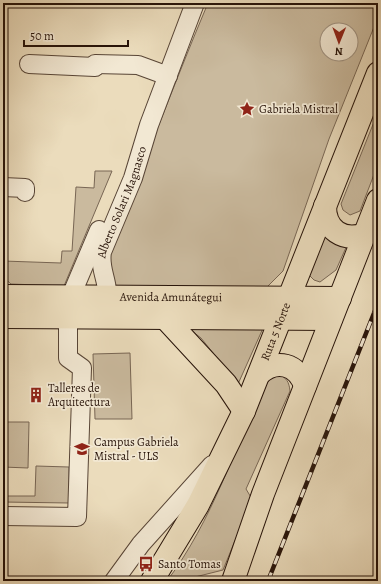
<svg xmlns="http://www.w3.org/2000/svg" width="381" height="584" font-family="Alegreya,serif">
  <rect width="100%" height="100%" fill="#ebdcbc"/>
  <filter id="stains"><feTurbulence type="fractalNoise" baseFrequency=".005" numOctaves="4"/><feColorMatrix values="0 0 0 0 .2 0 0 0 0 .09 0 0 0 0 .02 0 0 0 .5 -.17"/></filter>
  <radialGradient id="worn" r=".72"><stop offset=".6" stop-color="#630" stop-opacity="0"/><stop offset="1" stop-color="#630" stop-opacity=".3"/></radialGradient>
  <g fill="#caba9e" stroke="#786654" fill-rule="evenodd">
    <path d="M208,3H378V17L329,139L283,271L263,291L111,290L103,259C141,175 172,88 208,3ZM327,30H351V54H327Z"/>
    <polygon points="378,112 378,164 360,211 350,215 343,210 341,204"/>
    <polygon points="95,171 112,171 64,286 11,284 3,277 3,261 61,263 62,251 72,251 76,187 94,188"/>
    <polygon points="324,230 348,243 336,270 320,282 314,280 308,274"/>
    <polygon points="184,325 264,326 238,384 201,338"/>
    <polygon points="130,353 132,419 95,419 93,354"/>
    <path d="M278,374C287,378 289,382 290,391L246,489L252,499L223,570L191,578L187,581H167C212,521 236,447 265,379Z"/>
    <polygon points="3,422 29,422 28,468 3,467"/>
    <polygon points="36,466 69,467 69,503 3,502 3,496 35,496"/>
  </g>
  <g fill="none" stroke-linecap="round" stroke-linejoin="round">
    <polyline stroke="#746350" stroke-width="4" points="375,326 378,326"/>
    <g stroke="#584536" stroke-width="20">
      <g id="minor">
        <polyline points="29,64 95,67"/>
        <polyline points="95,64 138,65 168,76"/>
        <polyline points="3,187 25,188 25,192"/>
        <polyline points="71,296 99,230"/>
        <path id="s1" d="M102,309C115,287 98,274 102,252L133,178L149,125L195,3"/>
        <polyline points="3,516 77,517 82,368 68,358 68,317"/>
        <polyline points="114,581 141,544 212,465"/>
      </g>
    </g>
    <g stroke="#271309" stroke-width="24">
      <g id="major">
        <path id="s2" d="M3,296L340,298"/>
        <polyline points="3,317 331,319"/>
      </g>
    </g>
    <g stroke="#271309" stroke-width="24">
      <g id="highway">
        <path d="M325,206C325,230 343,242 365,234"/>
        <polyline points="165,318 226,384 244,411"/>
        <path d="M259,374C276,358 298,364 305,386"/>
        <path id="s3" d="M152,581L198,505L244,411L378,73"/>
        <polyline points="233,581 263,494 378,200"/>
      </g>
    </g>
    <use href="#minor" stroke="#f2e8d3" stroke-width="18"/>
    <use href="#major" stroke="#ebdcbc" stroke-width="22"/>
    <use href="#highway" stroke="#ebdcbc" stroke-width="22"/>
    <g stroke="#271309" stroke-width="4.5">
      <polyline id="rail" points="268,581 378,303"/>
    </g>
    <use href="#rail" stroke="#f2e8d3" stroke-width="3" stroke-dasharray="9" stroke-linecap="butt"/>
  </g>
  <defs>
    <g id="sight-bare" transform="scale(1.2)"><path d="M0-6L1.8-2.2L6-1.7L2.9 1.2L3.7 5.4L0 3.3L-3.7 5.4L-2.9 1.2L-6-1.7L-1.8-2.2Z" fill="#8f2418" stroke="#f2e8d3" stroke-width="2.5" paint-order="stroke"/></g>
    <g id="building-bare" transform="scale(1.2)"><path d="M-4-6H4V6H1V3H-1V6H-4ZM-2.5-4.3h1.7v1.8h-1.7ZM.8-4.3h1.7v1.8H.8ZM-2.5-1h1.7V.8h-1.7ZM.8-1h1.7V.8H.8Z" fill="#8f2418" stroke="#f2e8d3" stroke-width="2.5" paint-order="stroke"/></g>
    <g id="university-bare" transform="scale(1.2)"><path d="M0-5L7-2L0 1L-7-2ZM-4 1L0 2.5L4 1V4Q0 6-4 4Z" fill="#8f2418" stroke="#f2e8d3" stroke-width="2.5" paint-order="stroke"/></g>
    <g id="bus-bare" transform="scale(1.2)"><path d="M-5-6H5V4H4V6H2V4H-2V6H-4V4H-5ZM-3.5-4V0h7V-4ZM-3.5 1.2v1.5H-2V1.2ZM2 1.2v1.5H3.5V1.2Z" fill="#8f2418" stroke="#f2e8d3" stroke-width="2.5" paint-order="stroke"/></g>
  </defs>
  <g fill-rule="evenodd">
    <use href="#sight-bare" x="247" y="109"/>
    <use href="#building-bare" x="36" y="395"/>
    <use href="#university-bare" x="82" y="449"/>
    <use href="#bus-bare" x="146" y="564"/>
  </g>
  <g text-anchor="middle" stroke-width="3.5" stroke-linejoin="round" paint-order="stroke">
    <g font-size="12" fill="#271309" stroke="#f2e8d3" text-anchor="start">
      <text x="259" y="113">Gabriela Mistral</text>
      <text x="48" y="392">Talleres de<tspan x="48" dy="14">Arquitectura</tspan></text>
      <text x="94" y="446">Campus Gabriela<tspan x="94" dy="14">Mistral - ULS</tspan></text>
      <text x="158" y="568">Santo Tomas</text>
    </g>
    <g font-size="12" fill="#271309" stroke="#f2e8d3">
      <text dy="4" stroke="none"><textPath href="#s1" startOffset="112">Alberto Solari Magnasco</textPath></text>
      <text dy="4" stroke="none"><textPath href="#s2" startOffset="168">Avenida Amunátegui</textPath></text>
      <text dy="4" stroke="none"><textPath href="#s3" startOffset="279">Ruta 5 Norte</textPath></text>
    </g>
  </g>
  <rect width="381" height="584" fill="none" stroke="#ebdcbc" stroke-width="16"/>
  <rect x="4" y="4" width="373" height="576" fill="none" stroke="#271309" stroke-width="2"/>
  <rect x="8" y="8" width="365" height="568" fill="none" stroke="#271309"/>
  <g transform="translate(339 42) rotate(181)"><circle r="19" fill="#f2e8d3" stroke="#a19382"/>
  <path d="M0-3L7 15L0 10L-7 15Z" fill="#8f2418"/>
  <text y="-6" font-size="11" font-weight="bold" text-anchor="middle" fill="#271309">N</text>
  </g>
  <path d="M24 40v6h104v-6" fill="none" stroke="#271309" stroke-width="2"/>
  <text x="30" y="40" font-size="12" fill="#271309" stroke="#f2e8d3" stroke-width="3" paint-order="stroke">50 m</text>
  <rect width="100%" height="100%" filter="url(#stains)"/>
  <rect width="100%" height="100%" fill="url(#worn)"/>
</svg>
